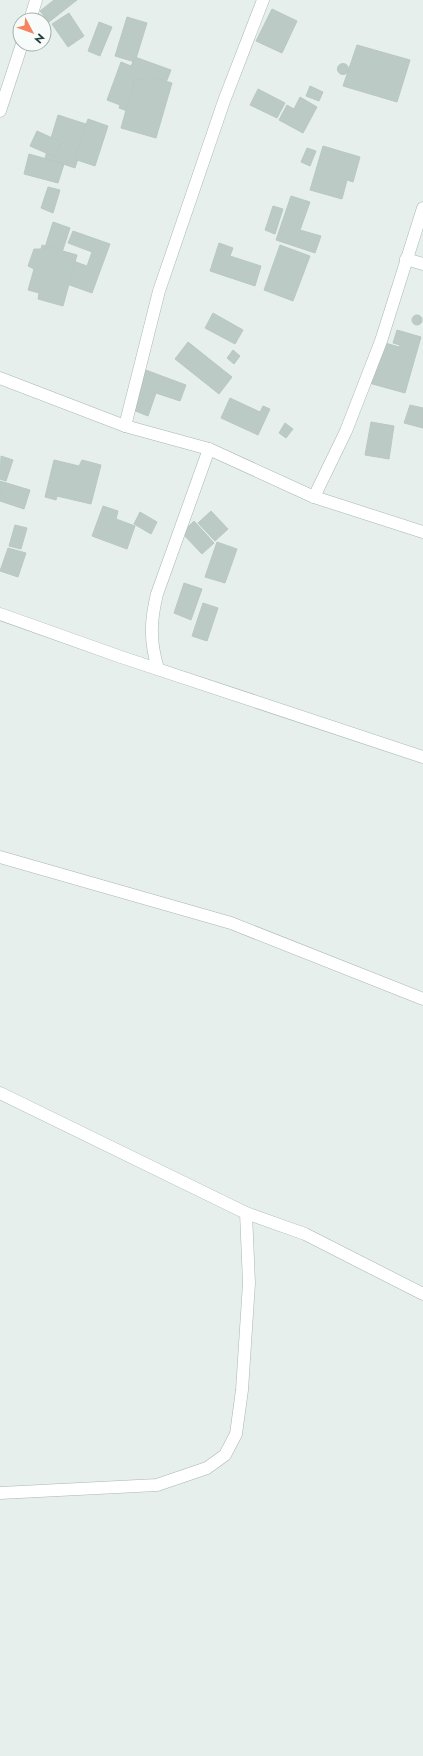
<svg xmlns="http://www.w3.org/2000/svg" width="423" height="1756" font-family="Jost,sans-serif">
  <rect width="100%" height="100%" fill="#e6efeb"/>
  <g fill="#bbcac4" stroke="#b8c9c2">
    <polygon points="54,0 77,0 49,22 40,11"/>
    <polygon points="272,9 297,21 282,53 256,41"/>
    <polygon points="69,13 84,36 68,47 52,24"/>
    <polygon points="127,17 147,23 135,62 115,56"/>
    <polygon points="99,22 112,27 100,56 88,51"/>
    <polygon points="357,45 410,60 397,102 343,86"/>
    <polygon points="135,57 171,70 165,85 170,87 164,106 150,102 144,117 119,108 120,105 107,100 121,62 131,66"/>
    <circle cx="343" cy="69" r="5.5"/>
    <polygon points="148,76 172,83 156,138 121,128 135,78 147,81"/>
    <polygon points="310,86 323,92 319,101 306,96"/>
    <polygon points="258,89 285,103 277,118 250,105"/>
    <polygon points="300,97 317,107 303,133 279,120 287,105 294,109"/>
    <polygon points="58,115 89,125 75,168 45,158"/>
    <polygon points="88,119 108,126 95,166 74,159"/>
    <polygon points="37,131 61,142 55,157 30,146"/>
    <polygon points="323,146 360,157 353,182 347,180 342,199 310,190"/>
    <polygon points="307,148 316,151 310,166 301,162"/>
    <polygon points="29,154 64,164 58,183 24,174"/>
    <polygon points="48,187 60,190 53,213 41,208"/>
    <polygon points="291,196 310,202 300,230 321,236 315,253 276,240"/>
    <polygon points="273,206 283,209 275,234 265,230"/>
    <polygon points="53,222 70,228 55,274 38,269"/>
    <polygon points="73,231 110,244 92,293 53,279 62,257 87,266 92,252 68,243"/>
    <polygon points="219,243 233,248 230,256 261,266 255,286 210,271"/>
    <polygon points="42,245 77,255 63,306 38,299 39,293 28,290 34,269 28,266 34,249 41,249"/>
    <polygon points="280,245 310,256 293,301 264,290"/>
    <polygon points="213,313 243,330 235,344 205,328"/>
    <circle cx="417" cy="320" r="5"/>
    <polygon points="397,330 421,337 405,393 369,383 376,360 380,361 385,343 399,347 400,345 393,343"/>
    <polygon points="188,342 232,377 219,394 175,359"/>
    <polygon points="233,350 240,356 234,364 227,358"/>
    <polygon points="143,369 186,385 180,401 156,393 148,416 128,408"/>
    <polygon points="230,398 260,412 263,406 270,409 258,435 221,418"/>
    <polygon points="410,405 423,408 423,428 404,423"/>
    <polygon points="371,422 394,426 389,459 365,455"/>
    <polygon points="285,423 293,429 286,438 279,433"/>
    <polygon points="1,456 13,460 6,481 0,479"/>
    <polygon points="54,460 79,466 82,460 101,465 91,504 57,496 56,500 45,497"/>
    <polygon points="0,481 30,490 24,509 0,501"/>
    <polygon points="103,506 118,511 116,519 135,526 127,549 92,536"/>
    <polygon points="211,511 228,529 215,541 198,523"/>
    <polygon points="140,512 157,522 151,534 134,524"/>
    <polygon points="194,521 214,543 202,554 182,533"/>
    <polygon points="15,525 27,528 21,549 9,546"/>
    <polygon points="217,542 237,549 225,583 205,577"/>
    <polygon points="8,548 26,553 18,577 0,571"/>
    <polygon points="184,583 202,589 191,620 174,613"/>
    <polygon points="203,603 218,608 207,641 192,636"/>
  </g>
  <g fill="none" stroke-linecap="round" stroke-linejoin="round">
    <g stroke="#a8b8b2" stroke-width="13">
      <g id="minor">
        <polyline points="30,20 36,0"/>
        <polyline points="0,111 22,44"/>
        <polyline points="406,259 423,264"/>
        <polyline points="0,378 125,426 209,449 314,497 423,532"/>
        <polyline points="125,426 159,291 224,101 263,0"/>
        <polyline points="314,497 346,431 381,341 423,208"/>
        <polyline points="0,614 121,657 423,757"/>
        <path d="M158,669C150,642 150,622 157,594L209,449"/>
        <polyline points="0,857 231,923 423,999"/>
        <polyline points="0,1093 246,1213 305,1234 423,1294"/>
        <polyline points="0,1493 157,1485 207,1468 225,1455 236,1434 242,1390 249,1283 246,1213"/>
      </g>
    </g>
    <use href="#minor" stroke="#fff" stroke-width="12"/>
  </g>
  <g transform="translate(32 32) rotate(131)"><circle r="19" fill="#f7fbf9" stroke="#a3b1ad"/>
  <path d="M0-3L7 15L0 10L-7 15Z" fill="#f4845f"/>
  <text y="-6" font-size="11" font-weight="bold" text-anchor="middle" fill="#24423a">N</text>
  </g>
</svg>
